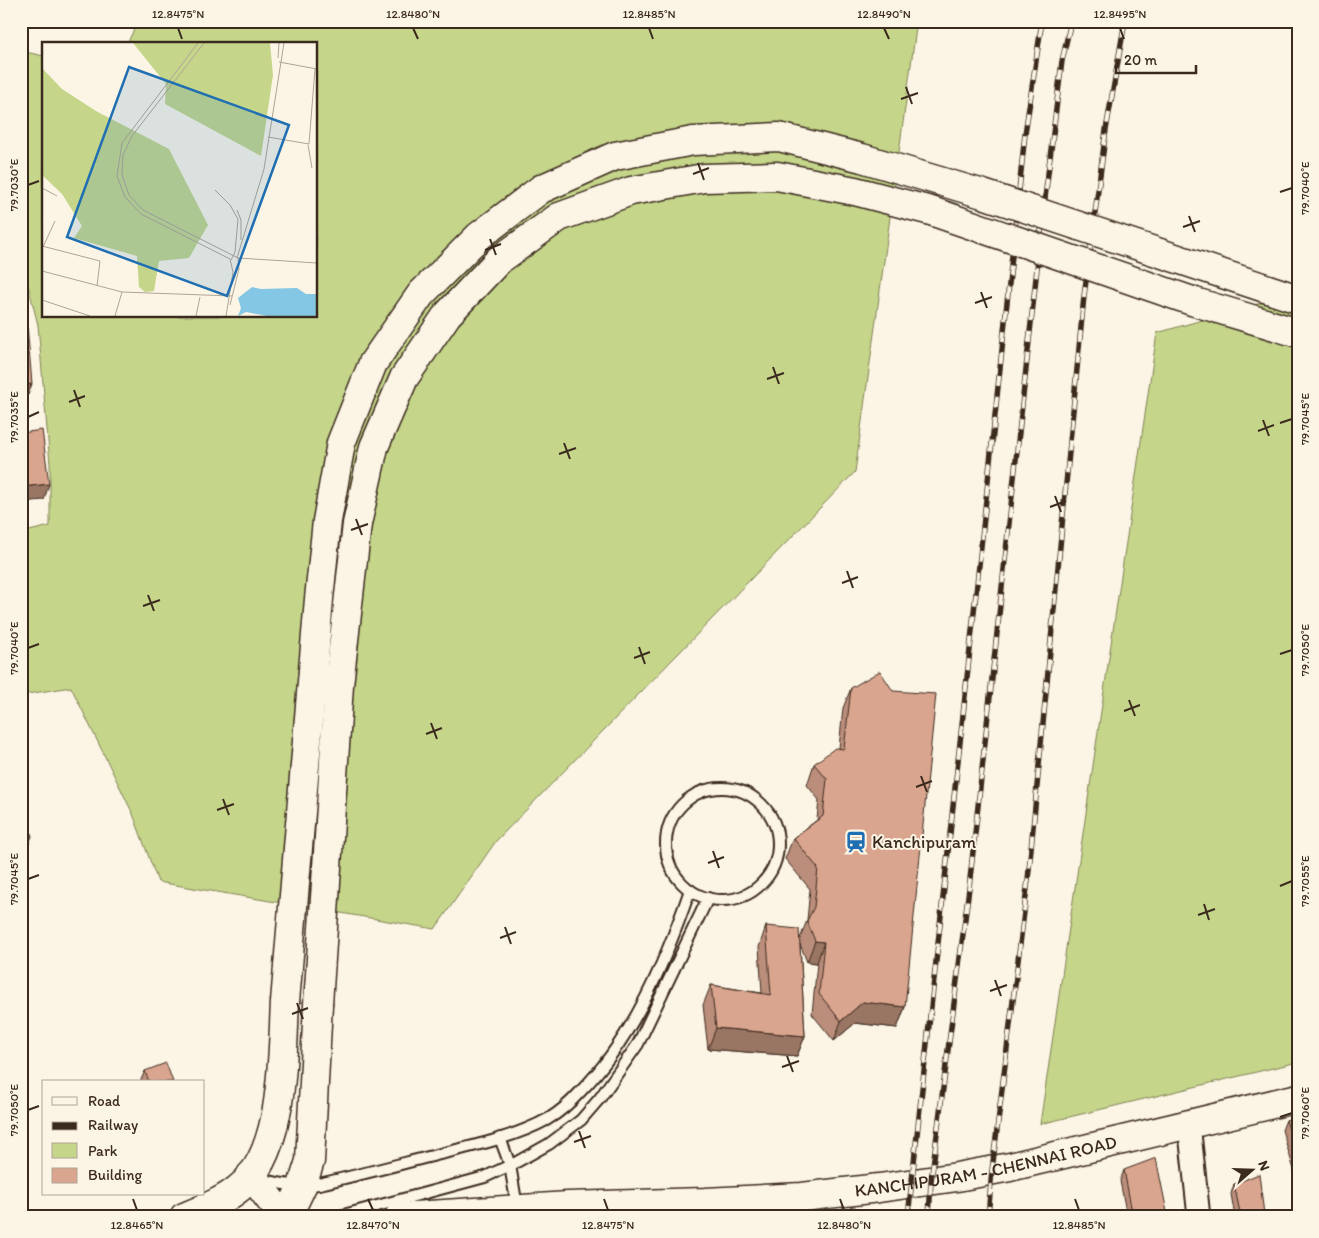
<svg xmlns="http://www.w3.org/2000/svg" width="1319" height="1238" font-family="Itim,sans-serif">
  <rect width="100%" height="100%" fill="#fcf5e5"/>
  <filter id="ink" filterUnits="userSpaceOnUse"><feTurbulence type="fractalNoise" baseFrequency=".02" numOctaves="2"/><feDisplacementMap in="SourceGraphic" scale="10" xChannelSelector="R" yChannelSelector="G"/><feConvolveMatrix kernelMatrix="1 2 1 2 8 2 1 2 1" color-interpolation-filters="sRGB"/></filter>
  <g filter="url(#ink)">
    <g fill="#c5d68b" stroke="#808054">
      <polygon points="138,21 917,21 855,472 496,841 435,929 158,882 133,814 71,687 21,695 21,533 50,526 50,464 38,325 21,257 21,51 44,56 44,316 316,316 316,44 127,44"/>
      <polygon points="1298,284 1298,1062 1040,1124 1157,333 1292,294"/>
    </g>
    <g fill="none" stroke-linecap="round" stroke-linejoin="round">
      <g stroke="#3b2a1e" stroke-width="14">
        <g id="lane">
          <circle cx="722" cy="844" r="56"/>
          <polyline points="500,1138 510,1165 517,1207"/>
          <path d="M262,1179C281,1185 298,1187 319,1184C359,1175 400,1164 440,1154C477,1145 515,1137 548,1119C560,1112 571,1102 580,1092C634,1037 665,962 690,890"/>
          <polyline points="336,1217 485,1177 515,1163 549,1144 581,1120 600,1098 638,1044 708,898"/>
        </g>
      </g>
      <g stroke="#3b2a1e" stroke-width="25">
        <polyline id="street" points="1189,1124 1199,1217"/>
      </g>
      <g stroke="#3b2a1e" stroke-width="31">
        <g id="secondary">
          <path d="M251,1175C260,1185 277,1213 289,1217"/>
          <path d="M184,1217C203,1209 222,1202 238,1189C285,1154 282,1056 285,1002"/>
          <polyline points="285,1217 289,1213 302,1186 310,1161 318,1004"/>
          <path id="s1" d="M399,1217L568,1206L705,1202L802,1197L879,1188L957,1177L1010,1167L1298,1098"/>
        </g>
      </g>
      <use href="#lane" stroke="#fcf5e5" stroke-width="10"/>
      <use href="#street" stroke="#fcf5e5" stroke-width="21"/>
      <use href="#secondary" stroke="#fcf5e5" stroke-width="28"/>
      <g stroke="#3b2a1e" stroke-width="5.5">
        <g id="rail">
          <polyline points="908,1217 963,715 1025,134 1042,21"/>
          <polyline points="929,1217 931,1181 969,888 1043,214 1062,61 1071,21"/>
          <polyline points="988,1217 992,1170 1028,880 1084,296 1106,130 1125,21"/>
        </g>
      </g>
      <use href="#rail" stroke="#fcf5e5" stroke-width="4" stroke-dasharray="11" stroke-linecap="butt"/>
      <g stroke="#3b2a1e" stroke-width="31" stroke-linecap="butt">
        <g id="secondary-bridge">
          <polyline points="285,1002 319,599 327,521 341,443 373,363 421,294 479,236 541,189 615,156 693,141 779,137 862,158 983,194 1298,299"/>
          <polyline points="318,1004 339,685 357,524 374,447 404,378 447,315 499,260 559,217 631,191 704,178 777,176 855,191 931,211 1195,302 1298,333"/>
        </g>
      </g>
      <use href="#secondary-bridge" stroke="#fcf5e5" stroke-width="28"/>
    </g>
    <g fill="#bb8e7b" stroke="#3b2a1e">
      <polygon points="851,688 905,1007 897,1028 855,1023 834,1041 812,1014 817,963 807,962 800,944 805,1036 797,1056 708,1049 703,1005 711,985 762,993 759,947 766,926 800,939 807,920 810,889 785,859 793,838 817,820 819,800 807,785 814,764 839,748 843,708"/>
      <polygon points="145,1071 173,1082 140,1082"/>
      <polygon points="1298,1117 1298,1183 1282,1130 1286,1120"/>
      <polygon points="1124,1170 1168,1217 1127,1217 1120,1181"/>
      <polygon points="1234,1184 1263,1217 1235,1217 1231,1194"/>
    </g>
    <g fill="#997464" stroke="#3b2a1e">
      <polygon points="26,287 22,298 21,298 21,288"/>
      <polygon points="32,384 28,395 21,395 21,385"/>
      <polygon points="49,484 44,500 21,502 21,487"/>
      <polygon points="32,836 28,846 21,849 21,839"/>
      <polygon points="815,941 824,942 817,963 807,962"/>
      <polygon points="863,1002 905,1007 897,1028 855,1023 834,1041 841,1021"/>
      <polygon points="716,1028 805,1036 797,1056 708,1049"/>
      <polygon points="1264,1214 1263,1217 1255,1217"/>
    </g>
    <g fill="#daa58f" stroke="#3b2a1e">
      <polygon points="21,249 26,287 21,288"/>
      <polygon points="26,312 32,384 21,385 21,313"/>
      <polygon points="42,430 49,484 21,487 21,433"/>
      <polygon points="880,671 893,691 936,694 905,1007 863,1002 841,1021 819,994 824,942 815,941 807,921 814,907 818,868 793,838 823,816 827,779 814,764 835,748 844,749 851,688"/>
      <polygon points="21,803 32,836 21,839"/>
      <polygon points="766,926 799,929 805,1036 716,1028 711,985 771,995"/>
      <polygon points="166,1063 173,1082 149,1082 145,1071"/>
      <polygon points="1298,1117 1298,1159 1286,1120"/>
      <polygon points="1156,1158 1168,1217 1133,1217 1124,1170"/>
      <polygon points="1259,1174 1264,1214 1255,1217 1241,1217 1234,1184"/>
    </g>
  </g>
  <path fill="none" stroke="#3b2a1e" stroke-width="2" d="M178,28L182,39M413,28L418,39M649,28L653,39M884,28L889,39M1120,28L1124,39M906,87L912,104M901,99L918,93M698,163L704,180M693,174L709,168M28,185L39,181M1280,192L1292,188M1189,216L1195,232M1183,227L1200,221M490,239L496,255M485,250L501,244M981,292L987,308M975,303L992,297M773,367L779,384M767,379L784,373M74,390L80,407M69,402L85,396M28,417L39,412M1263,420L1269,436M1280,423L1292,419M1258,431L1274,425M564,443L570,459M559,454L576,448M1055,496L1061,512M1050,507L1066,501M356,519L362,535M351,530L368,524M847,571L853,588M842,583L858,577M148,595L154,611M143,606L160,600M639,647L645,664M28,648L39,644M1280,654L1292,650M634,658L650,652M1129,700L1135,716M1124,711L1140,705M431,723L437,739M426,734L442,728M921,776L927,792M916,787L932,781M223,799L229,815M217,810L234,804M713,851L719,868M708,863L724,857M28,879L39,875M1280,886L1292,881M1204,904L1209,920M1198,915L1215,909M505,927L511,944M500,938L516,932M995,980L1001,996M990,991L1007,985M297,1003L303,1019M292,1014L308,1008M787,1056L793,1072M782,1067L799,1061M28,1110L39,1106M1280,1117L1292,1113M579,1131L585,1148M574,1142L591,1136M133,1199L137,1210M368,1199L373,1210M604,1199L608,1210M840,1199L844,1210M1075,1199L1079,1210"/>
  <defs>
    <g id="station-bare" transform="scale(1.725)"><path d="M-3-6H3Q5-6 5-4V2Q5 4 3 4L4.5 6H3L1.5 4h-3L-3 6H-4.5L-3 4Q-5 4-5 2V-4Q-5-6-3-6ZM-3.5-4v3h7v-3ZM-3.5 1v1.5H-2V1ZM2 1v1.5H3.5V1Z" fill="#1f6fb2" stroke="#fcf5e5" stroke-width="2.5" paint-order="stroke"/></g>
  </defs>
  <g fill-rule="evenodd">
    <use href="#station-bare" x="856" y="842"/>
  </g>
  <g text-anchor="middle" stroke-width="4" stroke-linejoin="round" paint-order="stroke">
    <g font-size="18" fill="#3b2a1e" stroke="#fcf5e5" text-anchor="start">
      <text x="872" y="848">Kanchipuram</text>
    </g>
    <g font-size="18" fill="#3b2a1e" stroke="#fcf5e5">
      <text dy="6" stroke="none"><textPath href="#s1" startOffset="590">KANCHIPURAM - CHENNAI ROAD</textPath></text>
    </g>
  </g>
  <g transform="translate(42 42)">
    <rect width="275" height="275" fill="#fcf5e5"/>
    <path d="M91,1H228L231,33L219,114L123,62L124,42ZM0,26L20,47L54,69L127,107L166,183L147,216L117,219L112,249L103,250L97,245L95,214L32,196L40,184L20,152L0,133Z" fill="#c5d68b"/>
    <path d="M210,245L219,247L255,246L264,252H275V274H225L204,270L196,274L199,266L196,256Z" fill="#83c7e4"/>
    <path fill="none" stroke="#afa495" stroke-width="1" d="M156,1L80,101L75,134L83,155L99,172L188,217L191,230L184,274M162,1L90,94L81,113L80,133L87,153L101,168L196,216M236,16L237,1M237,20L275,27M226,95L267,102L273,27M266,103L270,126M0,146L15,154M173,148L188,163L196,177L193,210L189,218M195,168L199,178V198M0,204L58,219L55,244M1,205L13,179M195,216L222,127L242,1M196,216L275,221M0,229L80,250L190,254M0,258L48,274M188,263L197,227L196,216M73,274L80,250M154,274L158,255"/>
    <path fill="#1f6fb2" fill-opacity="0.15" stroke="#1f6fb2" stroke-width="2.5" d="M87,25L247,83L185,254L25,195Z"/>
    <rect width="275" height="275" fill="none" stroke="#3b2a1e" stroke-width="2.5"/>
  </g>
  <rect width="1319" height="1238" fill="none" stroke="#fcf5e5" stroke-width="55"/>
  <rect x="42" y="1080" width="162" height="115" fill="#fcf5e5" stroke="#afa495"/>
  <rect x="52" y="1097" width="25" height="8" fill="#fcf5e5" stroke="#afa495"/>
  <text x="88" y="1106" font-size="15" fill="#3b2a1e">Road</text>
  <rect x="52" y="1122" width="25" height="8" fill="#3b2a1e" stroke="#afa495"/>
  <text x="88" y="1130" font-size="15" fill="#3b2a1e">Railway</text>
  <rect x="52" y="1143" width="25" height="15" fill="#c5d68b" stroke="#afa495"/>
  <text x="88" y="1156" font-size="15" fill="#3b2a1e">Park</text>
  <rect x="52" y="1168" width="25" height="15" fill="#daa58f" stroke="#afa495"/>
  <text x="88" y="1180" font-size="15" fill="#3b2a1e">Building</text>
  <g transform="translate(1252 1170) rotate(70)" stroke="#fcf5e5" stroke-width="4" paint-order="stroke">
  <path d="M0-4L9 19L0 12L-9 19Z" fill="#3b2a1e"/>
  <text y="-8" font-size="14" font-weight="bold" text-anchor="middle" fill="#3b2a1e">N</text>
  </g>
  <path d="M1116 65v8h80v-8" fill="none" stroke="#3b2a1e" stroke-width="2.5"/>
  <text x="1124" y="65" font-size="15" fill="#3b2a1e" stroke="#fcf5e5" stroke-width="4" paint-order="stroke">20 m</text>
  <rect x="28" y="28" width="1264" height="1182" fill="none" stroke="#3b2a1e" stroke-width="2"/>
  <g font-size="12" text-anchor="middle" fill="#3b2a1e">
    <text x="178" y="18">12.8475°N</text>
    <text x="413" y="18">12.8480°N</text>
    <text x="649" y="18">12.8485°N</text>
    <text x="884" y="18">12.8490°N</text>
    <text x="1120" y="18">12.8495°N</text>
    <text transform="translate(14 185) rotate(-90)" y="4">79.7030°E</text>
    <text transform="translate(1305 188) rotate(-90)" y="4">79.7040°E</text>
    <text transform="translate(14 417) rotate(-90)" y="4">79.7035°E</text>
    <text transform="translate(1305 419) rotate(-90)" y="4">79.7045°E</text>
    <text transform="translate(14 648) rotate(-90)" y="4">79.7040°E</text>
    <text transform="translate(1305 650) rotate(-90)" y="4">79.7050°E</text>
    <text transform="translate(14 879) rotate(-90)" y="4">79.7045°E</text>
    <text transform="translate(1305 881) rotate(-90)" y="4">79.7055°E</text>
    <text transform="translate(14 1110) rotate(-90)" y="4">79.7050°E</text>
    <text transform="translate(1305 1113) rotate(-90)" y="4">79.7060°E</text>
    <text x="137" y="1229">12.8465°N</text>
    <text x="373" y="1229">12.8470°N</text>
    <text x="608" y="1229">12.8475°N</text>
    <text x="844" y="1229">12.8480°N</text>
    <text x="1079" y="1229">12.8485°N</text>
  </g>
</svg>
